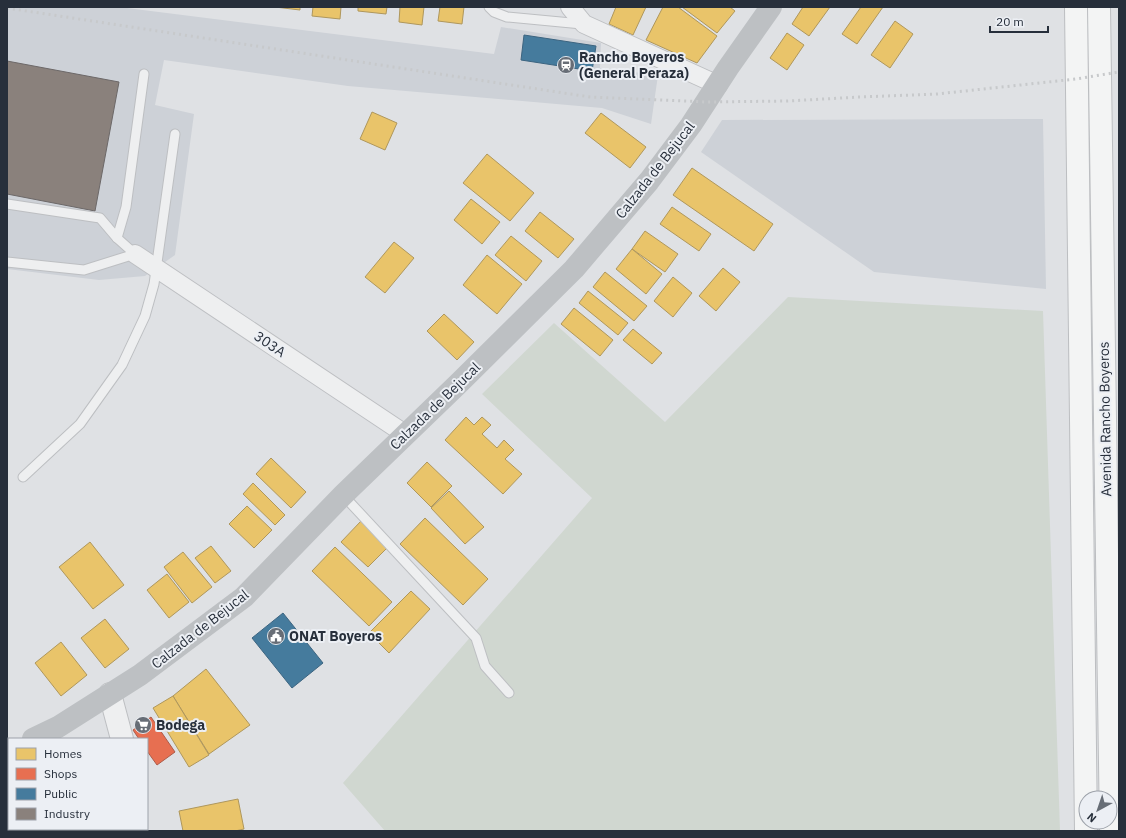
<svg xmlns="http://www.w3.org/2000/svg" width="1126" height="838" font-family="'IBM Plex Sans',sans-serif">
  <rect width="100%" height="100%" fill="#dfe1e4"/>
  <g fill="#cdd1d7">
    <polygon points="7,7 119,7 494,54 501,27 601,43 600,68 658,75 651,124 602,108 348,86 164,60 155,105 194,114 175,255 145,276 99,280 7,269"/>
    <polygon points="1043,119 1046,289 874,272 701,152 722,120"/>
  </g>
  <polygon fill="#d0d7d0" points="788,297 1043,311 1060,831 385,831 343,783 592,498 482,394 554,323 665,422"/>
  <g fill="#e9c46a" stroke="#af975c">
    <polygon points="275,7 300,7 300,10"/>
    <polygon points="313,7 341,7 340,19 312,16"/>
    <polygon points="358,7 387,7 386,14 358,11"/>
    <polygon points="400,7 424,7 422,25 399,22"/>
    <polygon points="440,7 464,7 462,24 438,21"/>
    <polygon points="616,7 646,7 633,35 609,24"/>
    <polygon points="663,7 678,7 717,36 697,63 646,40"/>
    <polygon points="682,7 730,7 735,11 717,33"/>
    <polygon points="803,7 830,7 809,36 792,24"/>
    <polygon points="861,7 883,7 857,44 842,34"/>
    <polygon points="895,21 913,34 890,68 871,55"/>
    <polygon points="787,33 804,45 787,70 770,58"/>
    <polygon points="372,112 397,123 385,150 360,139"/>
    <polygon points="601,113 646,147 630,168 585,133"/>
    <polygon points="487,154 534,193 510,221 463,183"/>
    <polygon points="692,168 773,224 754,251 673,195"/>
    <polygon points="471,199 500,222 482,244 454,220"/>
    <polygon points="672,207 711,234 699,251 660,224"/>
    <polygon points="540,212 574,239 558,258 525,231"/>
    <polygon points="645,231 678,254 665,272 632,249"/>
    <polygon points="511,236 542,261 526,281 495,255"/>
    <polygon points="394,242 414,258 385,293 365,277"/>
    <polygon points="632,249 662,274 646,294 616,269"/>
    <polygon points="487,255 522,284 497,314 463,285"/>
    <polygon points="723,268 740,282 716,311 699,296"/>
    <polygon points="605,272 647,306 634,321 593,287"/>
    <polygon points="673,277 692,293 673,317 654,301"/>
    <polygon points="588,291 628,323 618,335 579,303"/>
    <polygon points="574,308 613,340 600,356 561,324"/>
    <polygon points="444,314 474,342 457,360 427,331"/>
    <polygon points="633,329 662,353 652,364 623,340"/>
    <polygon points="466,417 474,425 482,417 491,425 482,434 497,448 504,440 514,450 505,459 522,474 503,494 445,440"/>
    <polygon points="271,458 306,492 291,508 256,474"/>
    <polygon points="427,462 452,486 431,507 407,483"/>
    <polygon points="253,483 285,515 275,525 243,494"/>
    <polygon points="449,491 484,527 465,544 431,508"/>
    <polygon points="247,506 272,530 254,548 229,524"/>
    <polygon points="425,518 488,579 463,605 400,544"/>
    <polygon points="361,521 388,547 368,567 341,542"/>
    <polygon points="90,542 124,585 93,609 59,567"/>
    <polygon points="211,546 231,571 215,583 195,558"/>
    <polygon points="335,547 392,602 369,626 312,571"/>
    <polygon points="183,552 212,587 192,603 164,567"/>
    <polygon points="167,574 189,602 169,618 147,590"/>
    <polygon points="411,591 430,609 389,653 369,633"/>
    <polygon points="105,619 129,649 105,668 81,638"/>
    <polygon points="61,642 87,675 61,696 35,663"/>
    <polygon points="206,669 250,725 209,754 173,696"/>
    <polygon points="173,696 209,755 189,767 153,708"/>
    <polygon points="7,793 9,798 9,829 19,829 16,831 7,831"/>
    <polygon points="238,799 244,829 235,831 183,831 179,811"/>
    <polygon points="60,829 93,829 93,831 61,831"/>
  </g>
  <polygon fill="#e76f51" stroke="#ad5c4a" points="151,717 175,752 157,765 147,751 147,739 139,739 133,730"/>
  <g fill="#457b9d" stroke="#3c6480">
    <polygon points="524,35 596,46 592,71 521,60"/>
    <polygon points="283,613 323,663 292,688 252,638"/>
  </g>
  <polygon fill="#8a817c" stroke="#6c6868" points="7,61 119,82 95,211 7,194"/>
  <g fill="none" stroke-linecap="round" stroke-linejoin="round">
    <g stroke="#bdbfc2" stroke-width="11">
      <g id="service">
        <polyline points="489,7 494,12 507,17 582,24"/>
        <polyline points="7,204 100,218 117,238 135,254"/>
        <polyline points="117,238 126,207 144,74"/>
        <polyline points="7,262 84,270 135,254"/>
        <polyline points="23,477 80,424 122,365 145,316 154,284 175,134"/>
        <polyline points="343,495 476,638 485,666 509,693"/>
      </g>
    </g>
    <g stroke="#bdbfc2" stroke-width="20">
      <g id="minor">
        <polyline points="570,7 584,24 718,85"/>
        <polyline points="135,254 405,434"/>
      </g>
    </g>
    <g stroke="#bdbfc2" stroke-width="24">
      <g id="tertiary">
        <polyline points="110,694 122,739"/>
        <polyline points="132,829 133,831"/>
      </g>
    </g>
    <g stroke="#bcbec1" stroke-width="24">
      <g id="primary">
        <polyline points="1076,7 1086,831"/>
        <polyline points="1099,7 1111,831"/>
      </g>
    </g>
    <use href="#service" stroke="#eeeff0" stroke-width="9"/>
    <use href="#minor" stroke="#eeeff0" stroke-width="18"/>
    <use href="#tertiary" stroke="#eeeff0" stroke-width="22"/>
    <g stroke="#bdc0c3" stroke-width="22">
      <polyline points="33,739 58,727 140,675 244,597 343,495 458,384 574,269 649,181 691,125 728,68 771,7"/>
      <polyline points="7,752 9,751"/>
    </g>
    <use href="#primary" stroke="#f3f4f4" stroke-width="22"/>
    <polyline stroke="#c7c9cb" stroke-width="3" stroke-dasharray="2 4" stroke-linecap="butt" points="7,8 590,97 707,102 788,101 860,97 937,94 1076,79 1119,72"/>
  </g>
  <defs>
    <g id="station-disc" transform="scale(0.9)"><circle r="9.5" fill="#676d76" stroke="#eceff4"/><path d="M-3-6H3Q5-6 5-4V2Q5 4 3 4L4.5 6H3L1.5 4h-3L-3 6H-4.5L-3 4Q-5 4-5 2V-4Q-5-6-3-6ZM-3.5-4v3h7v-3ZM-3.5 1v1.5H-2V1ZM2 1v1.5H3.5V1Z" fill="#fff"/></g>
    <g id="civic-disc" transform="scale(0.9)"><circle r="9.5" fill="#676d76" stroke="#eceff4"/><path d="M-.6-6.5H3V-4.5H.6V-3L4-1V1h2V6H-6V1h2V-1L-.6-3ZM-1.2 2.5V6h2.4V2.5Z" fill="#fff"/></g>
    <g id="supermarket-disc" transform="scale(0.9)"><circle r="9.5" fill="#676d76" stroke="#eceff4"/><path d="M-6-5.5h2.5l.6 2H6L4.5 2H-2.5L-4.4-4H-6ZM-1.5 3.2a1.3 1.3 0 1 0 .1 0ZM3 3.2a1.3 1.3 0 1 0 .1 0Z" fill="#fff"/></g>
  </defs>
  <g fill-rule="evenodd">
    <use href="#station-disc" x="566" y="65"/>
    <use href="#civic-disc" x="276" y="636"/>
    <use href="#supermarket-disc" x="143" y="725"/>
  </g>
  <g text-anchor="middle" stroke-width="4" stroke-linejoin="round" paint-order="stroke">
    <g font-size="14" font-weight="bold" fill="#272f3b" stroke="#eceff4" text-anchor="start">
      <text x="579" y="62">Rancho Boyeros<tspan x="579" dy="16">(General Peraza)</tspan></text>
      <text x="289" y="641">ONAT Boyeros</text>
      <text x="156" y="730">Bodega</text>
    </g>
    <g font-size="14" fill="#272f3b" stroke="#eceff4">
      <text transform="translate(655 170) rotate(-52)" y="5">Calzada de Bejucal</text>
      <text transform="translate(270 344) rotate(34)" y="5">303A</text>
      <text transform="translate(435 406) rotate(-44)" y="5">Calzada de Bejucal</text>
      <text transform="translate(1105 419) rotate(-91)" y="5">Avenida Rancho Boyeros</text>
      <text transform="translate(200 629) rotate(-38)" y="5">Calzada de Bejucal</text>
    </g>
  </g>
  <rect width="1126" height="838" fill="none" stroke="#272f3b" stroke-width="16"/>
  <rect x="8" y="738" width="140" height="92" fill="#eceff4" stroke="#9da2aa"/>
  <rect x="16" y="748" width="20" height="12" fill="#e9c46a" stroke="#9da2aa"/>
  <text x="44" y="758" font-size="12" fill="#272f3b">Homes</text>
  <rect x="16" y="768" width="20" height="12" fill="#e76f51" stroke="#9da2aa"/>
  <text x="44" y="778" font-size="12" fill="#272f3b">Shops</text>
  <rect x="16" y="788" width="20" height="12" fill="#457b9d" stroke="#9da2aa"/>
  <text x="44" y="798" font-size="12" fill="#272f3b">Public</text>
  <rect x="16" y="808" width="20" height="12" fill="#8a817c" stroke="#9da2aa"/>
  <text x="44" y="818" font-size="12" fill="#272f3b">Industry</text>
  <g transform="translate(1098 810) rotate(220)"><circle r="19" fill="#eceff4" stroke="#9da2aa"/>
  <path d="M0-3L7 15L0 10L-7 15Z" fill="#676d76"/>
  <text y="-6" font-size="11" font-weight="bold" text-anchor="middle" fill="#272f3b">N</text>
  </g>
  <path d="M990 26v6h58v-6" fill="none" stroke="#272f3b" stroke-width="2"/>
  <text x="996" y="26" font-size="12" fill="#272f3b" stroke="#eceff4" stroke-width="3" paint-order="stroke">20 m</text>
</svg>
